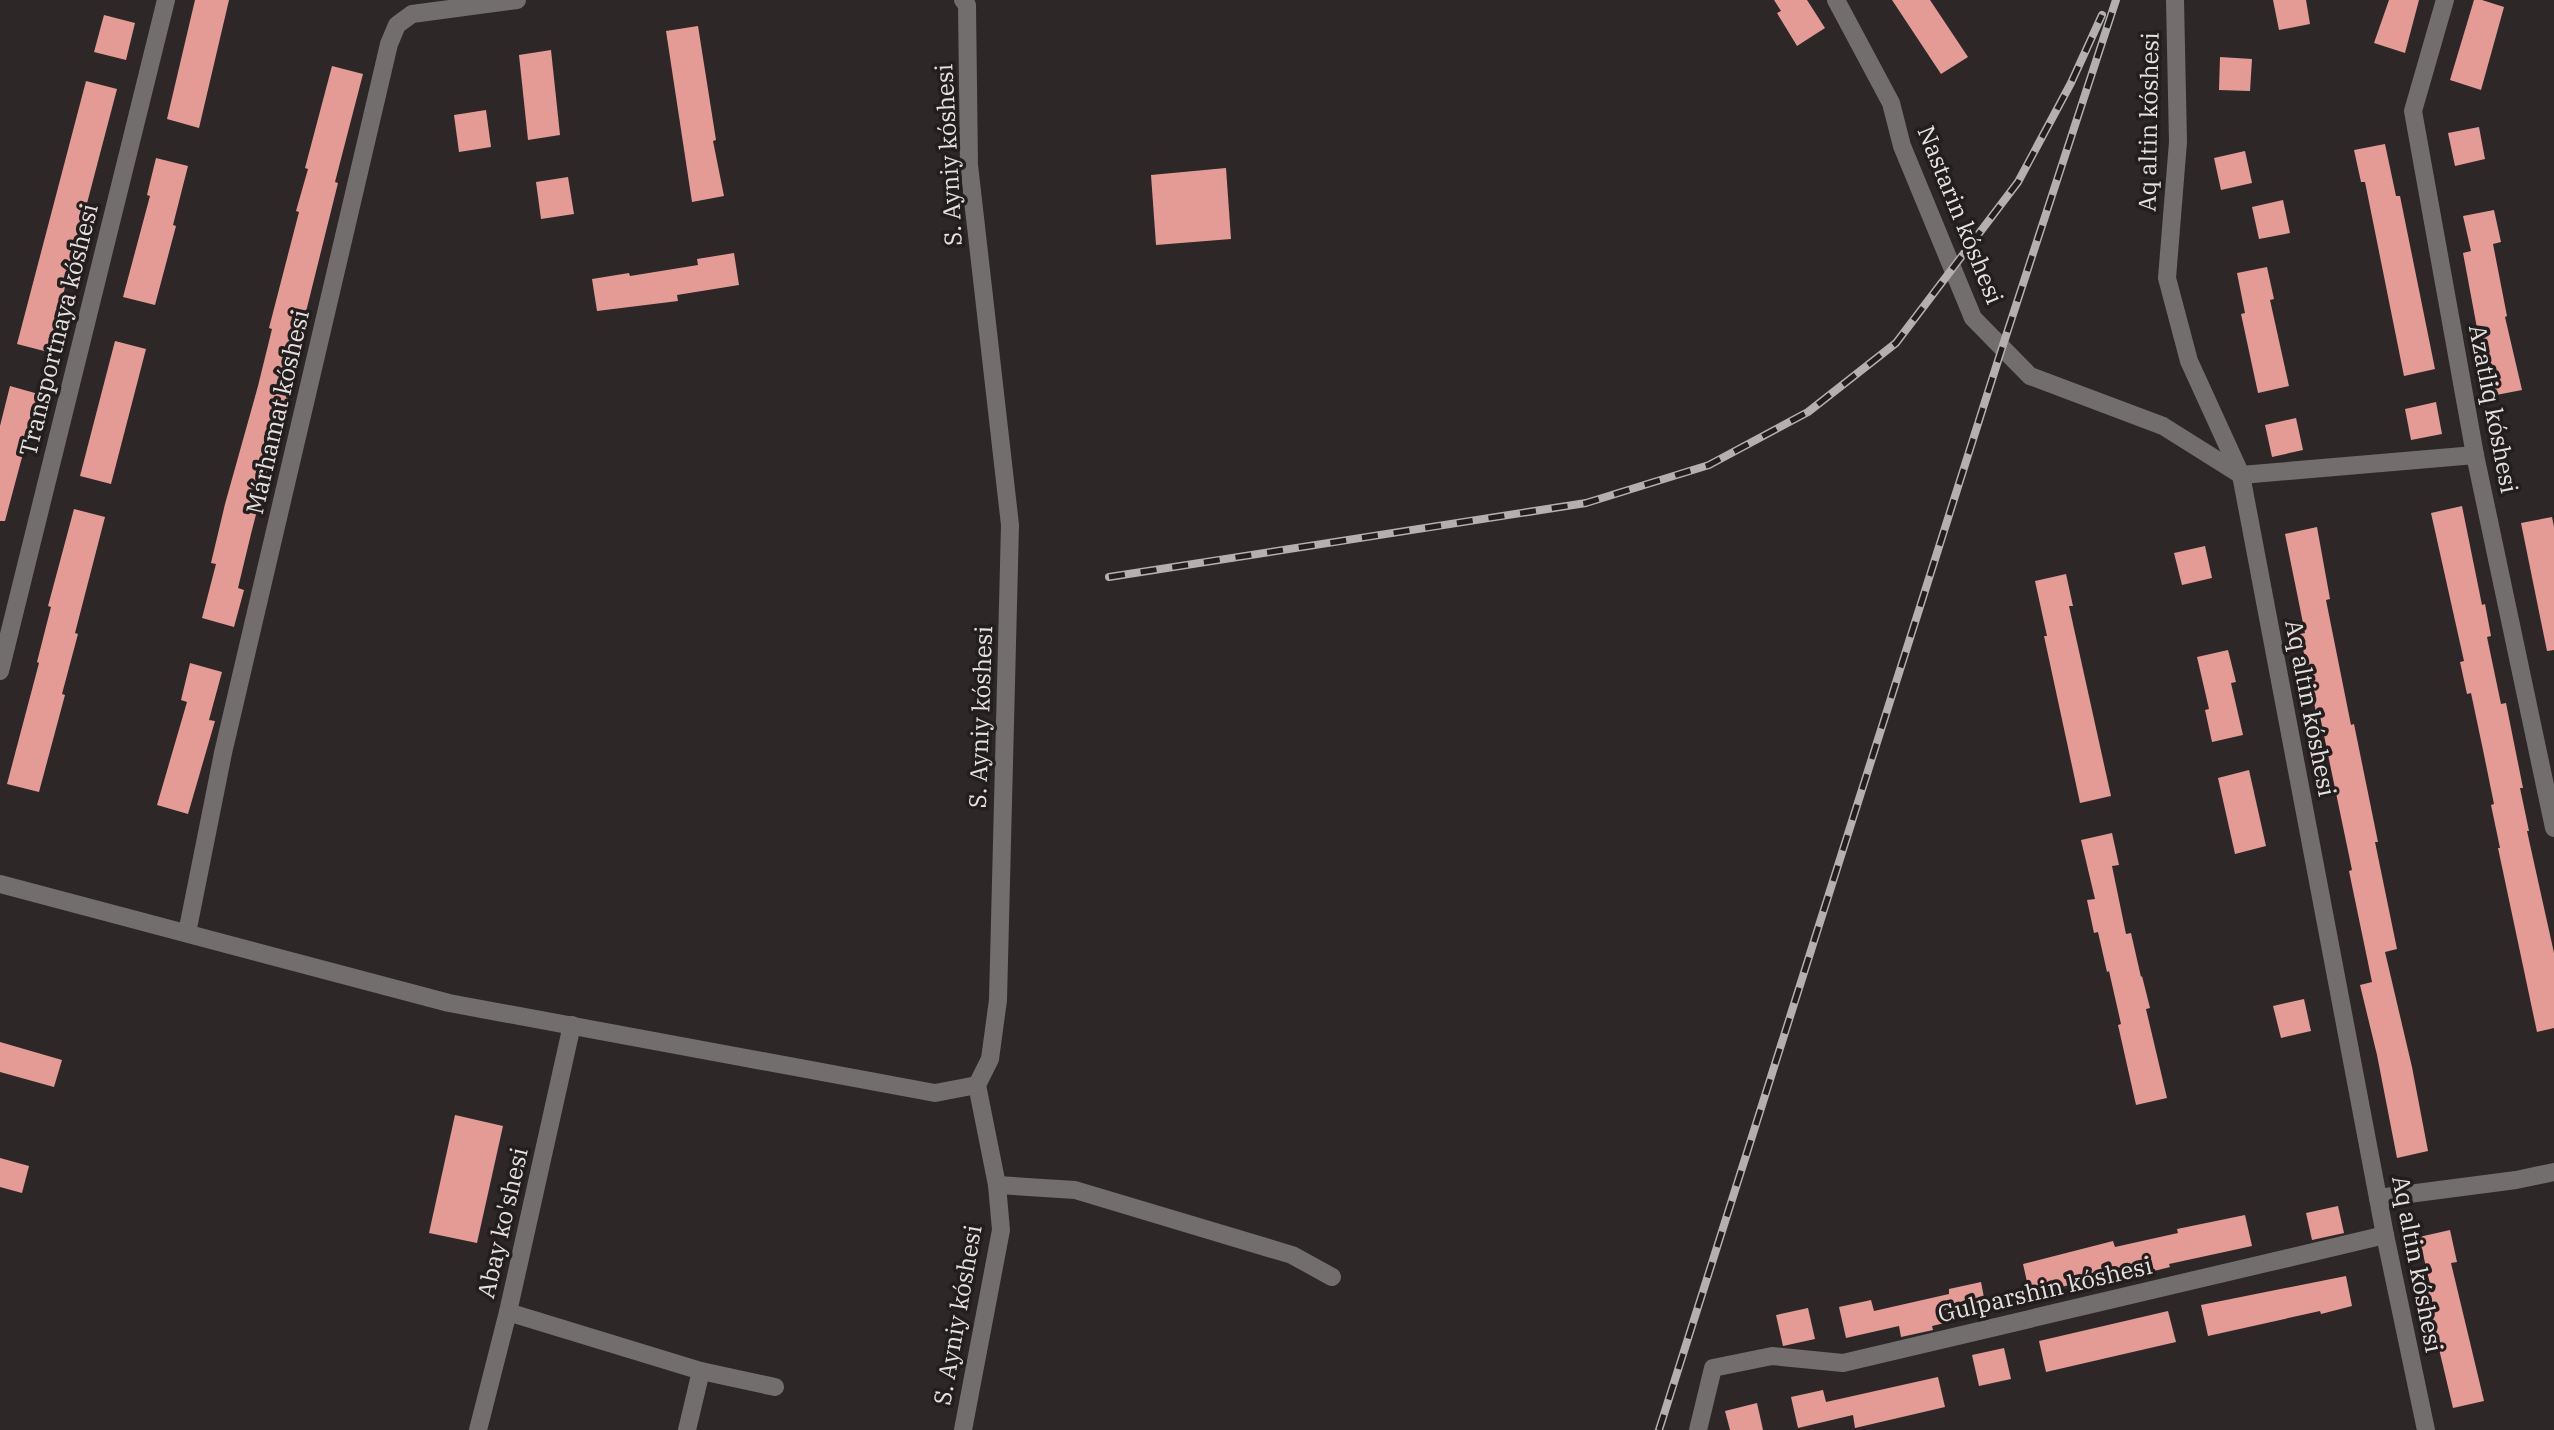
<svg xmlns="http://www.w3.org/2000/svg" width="2554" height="1430" font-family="'IBM Plex Serif',serif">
  <rect width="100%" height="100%" fill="#2d2827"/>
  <g fill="#e49b96">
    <polygon points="195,0 229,0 199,128 167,119"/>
    <polygon points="1774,0 1807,0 1825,28 1797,46 1777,13 1781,11"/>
    <polygon points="1892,0 1930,0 1968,57 1941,74"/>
    <polygon points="2273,0 2306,0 2310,24 2279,30"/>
    <polygon points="2389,0 2419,0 2405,53 2374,43"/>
    <polygon points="2474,0 2482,0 2504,7 2481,90 2450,80"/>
    <polygon points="104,15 135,23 126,60 94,52"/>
    <polygon points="698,26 716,140 713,141 724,196 692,202 666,31"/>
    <polygon points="551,50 560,135 528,140 519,55"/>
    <polygon points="2220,57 2252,59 2250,91 2219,90"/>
    <polygon points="332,66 363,74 335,182 338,183 295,356 298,357 284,416 274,452 272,452 251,534 238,588 244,590 234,627 202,618 216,564 211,563 225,504 258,386 272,329 269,328 299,212 296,211 308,169 305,168"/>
    <polygon points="86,81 117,89 48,352 17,344"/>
    <polygon points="486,110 491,147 459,152 454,115"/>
    <polygon points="2479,127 2485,159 2455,166 2448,133"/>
    <polygon points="2385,144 2396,196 2400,196 2435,369 2404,376 2365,182 2361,182 2354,150"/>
    <polygon points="2245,151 2252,183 2221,190 2214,158"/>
    <polygon points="156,158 188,166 173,225 176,226 155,305 123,297 150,196 147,195"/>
    <polygon points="1226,168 1231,239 1156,245 1151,175"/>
    <polygon points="568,177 574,214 541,219 536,182"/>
    <polygon points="2283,200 2290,233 2259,239 2252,207"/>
    <polygon points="2494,210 2501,242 2493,244 2507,316 2505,317 2522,390 2491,396 2475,329 2477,328 2463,253 2471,251 2463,216"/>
    <polygon points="734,253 739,285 677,295 678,301 597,311 592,279 629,273 630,276 698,265 697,259"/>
    <polygon points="2267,267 2274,299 2270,300 2289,386 2258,393 2241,314 2245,313 2237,273"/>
    <polygon points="115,341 146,349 111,484 80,476"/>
    <polygon points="10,386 42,395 32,432 29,431 5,521 0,521 0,426"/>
    <polygon points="2436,402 2442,434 2411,440 2405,409"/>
    <polygon points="2296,418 2303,450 2272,457 2265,425"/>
    <polygon points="2462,506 2482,605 2485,604 2491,636 2487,637 2501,704 2506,703 2523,788 2520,788 2529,831 2527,831 2554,953 2554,1028 2537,1032 2498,848 2500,848 2491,805 2494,804 2483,750 2471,693 2467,694 2460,662 2464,661 2431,513"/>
    <polygon points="74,509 105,517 75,633 78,634 62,694 65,695 39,792 7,784 39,663 37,662 51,607 48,606"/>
    <polygon points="2552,517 2554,527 2554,650 2547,651 2521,523"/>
    <polygon points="2317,527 2330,599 2326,600 2351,725 2354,724 2378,842 2375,842 2397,949 2385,952 2412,1067 2428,1151 2397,1158 2377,1055 2360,985 2372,982 2349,871 2352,870 2320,716 2317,717 2300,634 2305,633 2285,534"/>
    <polygon points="2205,546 2212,578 2182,585 2174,553"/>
    <polygon points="2066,574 2073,606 2069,606 2111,796 2080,803 2044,636 2047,636 2035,581"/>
    <polygon points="2228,650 2236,682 2231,683 2243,735 2212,742 2205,710 2209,709 2197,657"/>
    <polygon points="190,663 222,672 209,720 215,721 188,814 157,805 187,702 181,700"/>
    <polygon points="2249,770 2266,846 2235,854 2218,778"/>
    <polygon points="2112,833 2119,865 2112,866 2126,934 2131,933 2141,977 2142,976 2150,1008 2146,1009 2167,1098 2136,1105 2118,1025 2121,1024 2109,971 2107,972 2098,932 2094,933 2087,900 2095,899 2081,840"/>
    <polygon points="2304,999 2311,1031 2281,1038 2273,1006"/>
    <polygon points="0,1042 62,1060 54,1087 0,1072"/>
    <polygon points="455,1115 503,1126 477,1243 429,1233"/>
    <polygon points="0,1158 29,1166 22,1193 0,1187"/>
    <polygon points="2338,1206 2344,1233 2312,1240 2306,1213"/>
    <polygon points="2245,1215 2252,1246 2169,1264 2170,1267 2138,1275 2136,1268 2030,1295 2023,1264 2113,1241 2115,1247 2178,1233 2177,1229"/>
    <polygon points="2450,1230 2457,1262 2451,1263 2484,1401 2453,1408 2425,1290 2431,1288 2419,1237"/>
    <polygon points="2346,1276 2352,1306 2321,1314 2320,1311 2208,1336 2201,1305"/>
    <polygon points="1981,1282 1987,1313 1932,1326 1933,1330 1901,1337 1899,1326 1846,1338 1839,1307 1871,1300 1874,1311 1949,1294 1949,1289"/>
    <polygon points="1808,1308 1815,1339 1783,1346 1776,1315"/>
    <polygon points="2168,1311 2176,1342 2046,1372 2039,1341"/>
    <polygon points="2004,1348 2011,1379 1979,1386 1972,1355"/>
    <polygon points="1938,1377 1945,1407 1855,1428 1853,1415 1798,1428 1791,1397 1823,1390 1826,1402"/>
    <polygon points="1757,1403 1763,1430 1730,1430 1725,1411"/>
  </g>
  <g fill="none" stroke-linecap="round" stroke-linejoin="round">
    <g stroke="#716e6d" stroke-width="18">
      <polyline points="963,0 967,5 969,165 1010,525 998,1000 990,1059 977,1085 997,1185 1001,1230 963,1430"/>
      <polyline points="1836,0 1891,103 1902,146 1973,318 2030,376 2163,426 2241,475 2475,455"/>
      <polyline points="2175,0 2178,142 2167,278 2189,361 2241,475 2385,1235 2426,1430"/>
      <polyline points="2445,0 2413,111 2475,455 2554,828"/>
      <polyline points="0,671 166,0"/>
      <polyline points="0,884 449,1003 935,1093 977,1085"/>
      <polyline points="187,933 223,753 389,44 397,25 412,14 517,0"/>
      <polyline points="997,1185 1075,1190 1292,1255 1332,1277"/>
      <polyline points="2378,1198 2516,1180 2554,1172"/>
      <polyline points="508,1312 701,1371 775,1387"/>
      <polyline points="478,1430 508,1312 572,1025"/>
      <polyline points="687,1430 701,1371"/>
      <polyline points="1698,1430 1713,1368 1772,1356 1843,1363 2385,1235"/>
    </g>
    <g stroke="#b4b0af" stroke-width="8">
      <g id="rail">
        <polyline points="1109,577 1586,503 1709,465 1808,412 1896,343 2018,182 2071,83 2102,15"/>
        <polyline points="1659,1430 2002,348 2116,0"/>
      </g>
    </g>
    <use href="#rail" stroke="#231e1e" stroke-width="5" stroke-dasharray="16" stroke-linecap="butt"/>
  </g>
  <g text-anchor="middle" stroke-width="7" stroke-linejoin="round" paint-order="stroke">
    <g font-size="24" fill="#e5e1e1" stroke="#231e1e">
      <text transform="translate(2149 122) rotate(-89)" y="8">Aq altin kóshesi</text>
      <text transform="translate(949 155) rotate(-93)" y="8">S. Ayniy kóshesi</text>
      <text transform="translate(1960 215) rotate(68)" y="8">Nastarin kóshesi</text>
      <text transform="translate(59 330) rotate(-76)" y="8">Transportnaya kóshesi</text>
      <text transform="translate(2493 409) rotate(79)" y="8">Azatliq kóshesi</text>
      <text transform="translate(278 412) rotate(-77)" y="8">Márhamat kóshesi</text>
      <text transform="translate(2310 708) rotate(79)" y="8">Aq altin kóshesi</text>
      <text transform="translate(981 717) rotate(-88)" y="8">S. Ayniy kóshesi</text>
      <text transform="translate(503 1223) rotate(-77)" y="8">Abay ko'shesi</text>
      <text transform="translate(2417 1264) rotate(79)" y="8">Aq altin kóshesi</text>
      <text transform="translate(2045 1290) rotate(-13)" y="8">Gulparshin kóshesi</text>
      <text transform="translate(958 1315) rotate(-80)" y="8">S. Ayniy kóshesi</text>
    </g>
  </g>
</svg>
